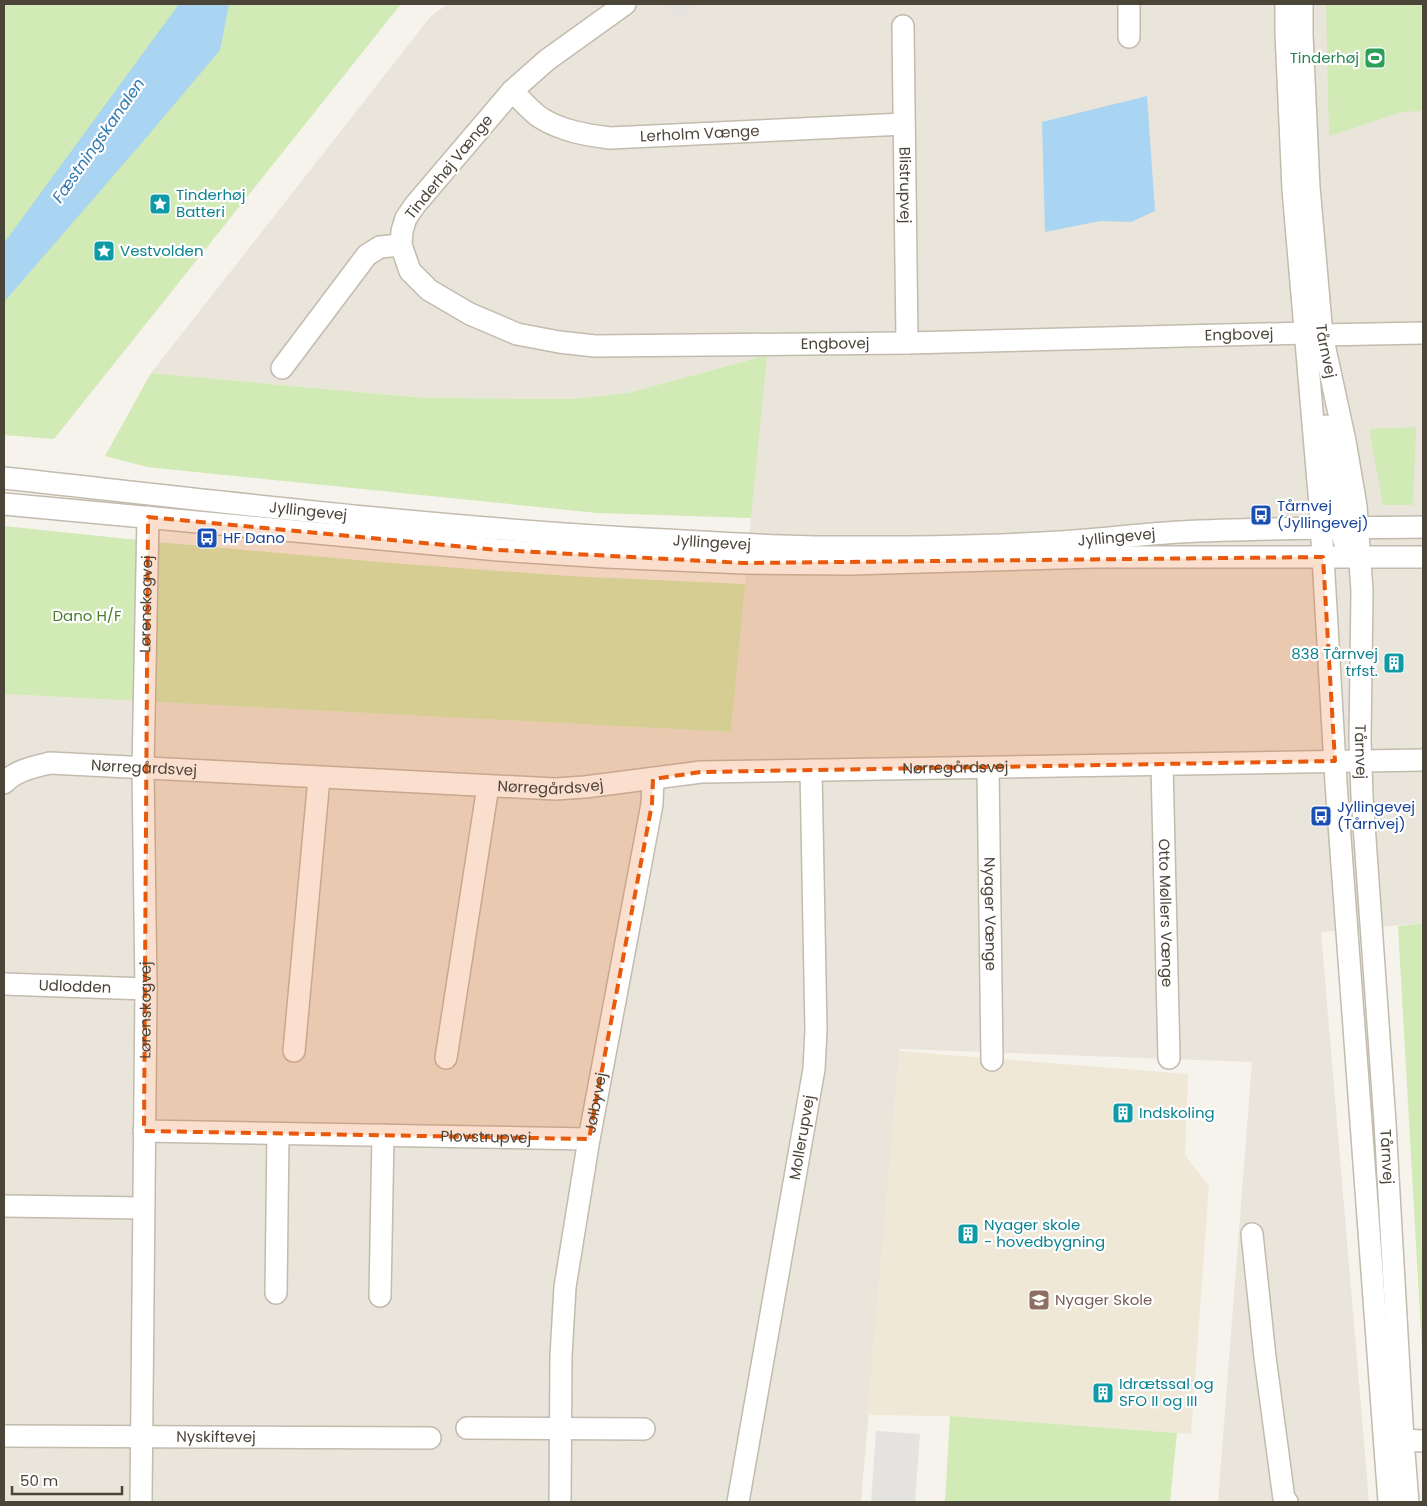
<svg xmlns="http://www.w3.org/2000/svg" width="1427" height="1506" font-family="Poppins,sans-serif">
  <rect width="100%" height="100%" fill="#f6f3ec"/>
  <polygon fill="#eae5da" points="448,4 1423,4 1423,923 1321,932 1369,1502 1218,1502 1252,1062 900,1049 861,1502 4,1502 4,694 731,732 766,355 628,393 571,399 425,398 151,373 431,16"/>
  <polygon fill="#efe8d6" points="900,1051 1188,1074 1185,1155 1209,1186 1191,1434 950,1416 867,1415"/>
  <g fill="#d2eab5">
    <polygon points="4,4 401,4 54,439 4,435"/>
    <polygon points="1326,4 1423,4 1423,111 1402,112 1329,136"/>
    <polygon points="767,355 751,518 597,513 147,467 105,456 151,373 425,398 571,399 628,393"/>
    <polygon points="1416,427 1413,505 1383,505 1369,429"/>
    <polygon points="4,526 157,542 391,563 569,576 745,584 731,732 4,694"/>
    <polygon points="1423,923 1423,1368 1398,926"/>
    <polygon points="950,1416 1177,1433 1170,1502 945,1502"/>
  </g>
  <g fill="#e5e3e0">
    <polygon points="664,4 692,4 694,11 676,17"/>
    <polygon points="876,1431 920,1434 915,1502 871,1502"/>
  </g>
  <g fill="#a9d4f2">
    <polygon points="179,4 229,4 220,50 146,138 4,302 4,243"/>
    <polygon points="1147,96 1155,211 1131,222 1100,221 1045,232 1042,122"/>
  </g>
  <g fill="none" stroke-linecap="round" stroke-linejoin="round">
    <g stroke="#c2bbae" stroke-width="24">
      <g id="minor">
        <path id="s1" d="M625,4L547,60L512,91L415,205L406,218L402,231L401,245L410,271L429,290L470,314L517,334L559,342L595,346L907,343L1305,333"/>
        <polyline points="1129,4 1129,37"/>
        <polyline points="1286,4 1286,33 1293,189 1320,505 1336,783 1389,1502"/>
        <path id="s2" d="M1302,4V35L1309,187L1322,335L1345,441L1356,506L1362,591L1360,739L1362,796L1385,1123L1403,1440L1408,1502"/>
        <path id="s3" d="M903,26L907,343"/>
        <path id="s4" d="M512,91C521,99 530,111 541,118C562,131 586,135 610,138L904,124"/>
        <polyline points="1322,335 1423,333"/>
        <polyline points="282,368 367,255 380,247 401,245"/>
        <polyline points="1326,426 1330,435 1341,527 1344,541"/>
        <path id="s5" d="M4,478C224,502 444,529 666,540C720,543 775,547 830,547C906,547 983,547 1059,542C1099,540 1140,534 1180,532C1261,528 1342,528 1423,527"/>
        <polyline points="4,504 498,550 606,557 744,563 850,564 1094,557 1423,557"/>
        <path id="s6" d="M1162,765L1169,1058"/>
        <path id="s7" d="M988,768L992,1060"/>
        <path id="s8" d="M4,783C16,770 34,767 50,763L555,789L585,787L701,772L1423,760"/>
        <path id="s9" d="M4,984L146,989"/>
        <polyline points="294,1051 319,778"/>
        <polyline points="446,1058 488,786"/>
        <path id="s10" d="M144,1131L589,1139"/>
        <polyline points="4,1206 144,1208"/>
        <polyline points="1252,1234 1265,1357 1284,1499 1287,1502"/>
        <polyline points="276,1293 278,1134"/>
        <polyline points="380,1296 383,1135"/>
        <polyline points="467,1428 644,1429"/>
        <path id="s11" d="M4,1436L430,1438"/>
        <polyline points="1403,1440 1423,1441"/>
        <path id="s12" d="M141,1502L146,989L143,769L148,517"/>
        <path id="s13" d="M560,1502L561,1356L565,1287L589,1139L652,804L653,779"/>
        <path id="s14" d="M738,1502L814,1069L816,1030L811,770"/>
      </g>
    </g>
    <use href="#minor" stroke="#fff" stroke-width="21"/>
  </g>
  <path fill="#e8590c" fill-opacity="0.2" stroke="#e8590c" stroke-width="4" stroke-dasharray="10 6" stroke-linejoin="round" d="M148,517L498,550L744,563L1323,557L1335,761L701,772L653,779L652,804L589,1139L144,1131Z"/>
  <defs>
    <g id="stadium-square" transform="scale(1.125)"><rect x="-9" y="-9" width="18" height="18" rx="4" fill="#2e9e5b" stroke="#fff"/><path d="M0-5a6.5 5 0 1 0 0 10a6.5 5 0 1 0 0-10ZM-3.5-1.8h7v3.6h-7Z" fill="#fff"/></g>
    <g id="sight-square" transform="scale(1.125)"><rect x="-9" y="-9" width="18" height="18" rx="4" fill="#0f9aa8" stroke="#fff"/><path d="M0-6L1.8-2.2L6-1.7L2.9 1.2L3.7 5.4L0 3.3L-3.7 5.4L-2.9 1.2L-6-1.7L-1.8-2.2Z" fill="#fff"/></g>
    <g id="bus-square" transform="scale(1.125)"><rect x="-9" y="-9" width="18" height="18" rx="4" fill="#1a4fb4" stroke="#fff"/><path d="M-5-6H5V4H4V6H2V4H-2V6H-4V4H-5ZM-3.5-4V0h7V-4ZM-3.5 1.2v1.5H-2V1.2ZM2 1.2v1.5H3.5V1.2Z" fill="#fff"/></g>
    <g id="building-square" transform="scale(1.125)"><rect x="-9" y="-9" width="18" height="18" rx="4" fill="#0f9aa8" stroke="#fff"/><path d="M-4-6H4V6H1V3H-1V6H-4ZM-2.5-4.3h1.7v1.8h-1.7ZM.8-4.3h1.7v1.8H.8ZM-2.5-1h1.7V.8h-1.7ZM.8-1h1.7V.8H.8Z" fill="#fff"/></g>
    <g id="school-square" transform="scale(1.125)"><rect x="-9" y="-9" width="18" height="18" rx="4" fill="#8d6e63" stroke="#fff"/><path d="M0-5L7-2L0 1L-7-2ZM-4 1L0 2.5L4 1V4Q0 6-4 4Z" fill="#fff"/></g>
  </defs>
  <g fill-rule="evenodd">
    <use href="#stadium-square" x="1375" y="58"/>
    <use href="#sight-square" x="160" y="204"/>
    <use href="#sight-square" x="104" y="251"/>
    <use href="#bus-square" x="1261" y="515"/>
    <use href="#bus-square" x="207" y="538"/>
    <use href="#building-square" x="1394" y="663"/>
    <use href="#bus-square" x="1321" y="816"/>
    <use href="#building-square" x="1123" y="1113"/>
    <use href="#building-square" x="968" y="1234"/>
    <use href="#school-square" x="1039" y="1300"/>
    <use href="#building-square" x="1103" y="1393"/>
  </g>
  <g text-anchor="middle" stroke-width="4.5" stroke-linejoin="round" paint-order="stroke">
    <g font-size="15" fill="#27864d" stroke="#fff" text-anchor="end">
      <text x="1359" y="63">Tinderhøj</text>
    </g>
    <g font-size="15" fill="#4b4439" stroke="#fff">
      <text dy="5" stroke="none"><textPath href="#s4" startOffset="202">Lerholm Vænge</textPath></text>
      <text transform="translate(449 167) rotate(-51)" y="5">Tinderhøj Vænge</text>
      <text dy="5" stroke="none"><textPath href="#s3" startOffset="159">Blistrupvej</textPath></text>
      <text dy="5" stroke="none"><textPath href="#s1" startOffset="1212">Engbovej</textPath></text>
      <text dy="5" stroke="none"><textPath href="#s1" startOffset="808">Engbovej</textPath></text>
      <text dy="5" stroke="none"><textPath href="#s2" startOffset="348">Tårnvej</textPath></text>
      <text dy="5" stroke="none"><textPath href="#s5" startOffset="306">Jyllingevej</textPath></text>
      <text dy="5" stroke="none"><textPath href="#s5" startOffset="1116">Jyllingevej</textPath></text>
      <text dy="5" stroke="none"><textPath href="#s5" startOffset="711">Jyllingevej</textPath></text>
      <text dy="5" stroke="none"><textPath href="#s12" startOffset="898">Lørenskogvej</textPath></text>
      <text dy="5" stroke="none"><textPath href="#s2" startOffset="752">Tårnvej</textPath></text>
      <text dy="5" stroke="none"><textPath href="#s8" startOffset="958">Nørregårdsvej</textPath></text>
      <text dy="5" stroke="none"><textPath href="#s8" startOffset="145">Nørregårdsvej</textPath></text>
      <text dy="5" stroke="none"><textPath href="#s8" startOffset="552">Nørregårdsvej</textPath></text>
      <text dy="5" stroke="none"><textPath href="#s6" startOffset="148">Otto Møllers Vænge</textPath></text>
      <text dy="5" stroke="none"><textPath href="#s7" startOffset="146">Nyager Vænge</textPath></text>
      <text dy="5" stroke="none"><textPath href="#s9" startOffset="71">Udlodden</textPath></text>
      <text dy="5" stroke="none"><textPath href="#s12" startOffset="492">Lørenskogvej</textPath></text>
      <text dy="5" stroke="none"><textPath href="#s13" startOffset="402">Jølbyvej</textPath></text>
      <text dy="5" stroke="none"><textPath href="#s10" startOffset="342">Plovstrupvej</textPath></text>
      <text dy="5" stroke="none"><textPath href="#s14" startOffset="370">Mollerupvej</textPath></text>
      <text dy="5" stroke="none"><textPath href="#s2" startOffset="1158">Tårnvej</textPath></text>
      <text dy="5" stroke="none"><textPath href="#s11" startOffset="212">Nyskiftevej</textPath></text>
    </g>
    <g font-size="15" fill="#0d838f" stroke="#fff" text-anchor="start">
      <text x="176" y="200">Tinderhøj<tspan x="176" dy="17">Batteri</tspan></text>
      <text x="120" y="256">Vestvolden</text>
      <text x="1378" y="659" text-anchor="end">838 Tårnvej<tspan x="1378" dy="17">trfst.</tspan></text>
      <text x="1139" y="1118">Indskoling</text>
      <text x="984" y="1230">Nyager skole<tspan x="984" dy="17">- hovedbygning</tspan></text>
      <text x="1119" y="1389">Idrætssal og<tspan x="1119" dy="17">SFO II og III</tspan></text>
    </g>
    <g font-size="15" fill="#164399" stroke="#fff" text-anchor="start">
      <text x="1277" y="511">Tårnvej<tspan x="1277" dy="17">(Jyllingevej)</tspan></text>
      <text x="223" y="543">HF Dano</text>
      <text x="1337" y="812">Jyllingevej<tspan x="1337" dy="17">(Tårnvej)</tspan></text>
    </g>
    <g font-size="15" fill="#4a7f2a" stroke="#fff">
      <text x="87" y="621">Dano H/F</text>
    </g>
    <g font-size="15" fill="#785e54" stroke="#fff" text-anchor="start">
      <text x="1055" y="1305">Nyager Skole</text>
    </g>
    <g font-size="16" font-style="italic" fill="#2e7ab2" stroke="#fff">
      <text transform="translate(98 140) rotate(-55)" y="6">Fæstningskanalen</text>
    </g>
  </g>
  <rect width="1427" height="1506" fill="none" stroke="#4b4439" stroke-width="10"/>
  <path d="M12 1486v8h110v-8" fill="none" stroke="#4b4439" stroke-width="2.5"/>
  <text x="20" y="1486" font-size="15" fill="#4b4439" stroke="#ffffff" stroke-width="4" paint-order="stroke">50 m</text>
</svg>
